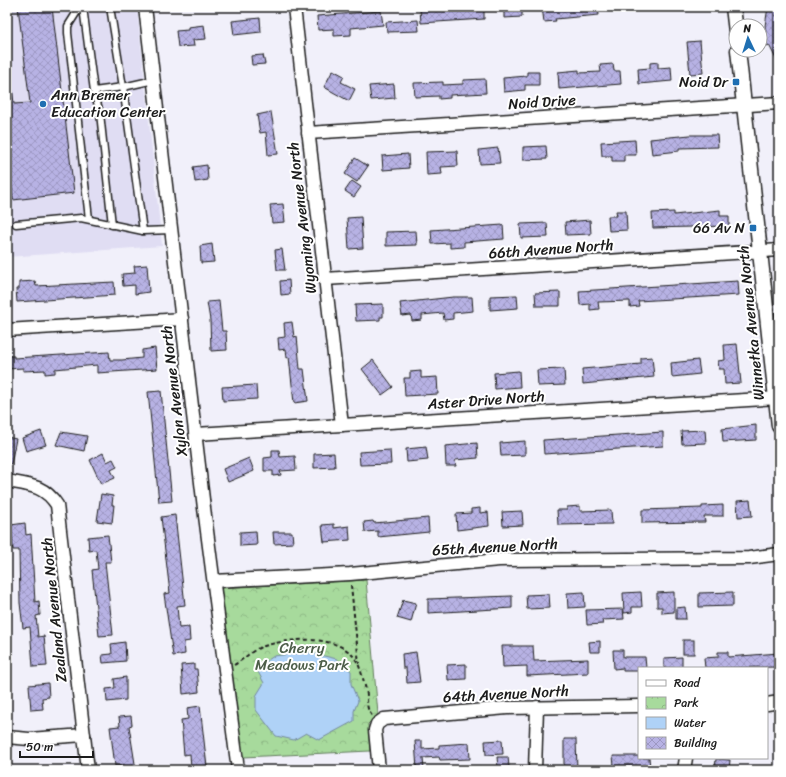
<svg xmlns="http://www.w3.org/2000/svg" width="786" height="777" font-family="Sriracha,sans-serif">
  <defs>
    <pattern id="park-crowns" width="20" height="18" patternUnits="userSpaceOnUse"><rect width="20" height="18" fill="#a7da9c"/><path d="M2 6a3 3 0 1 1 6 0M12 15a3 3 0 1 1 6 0" fill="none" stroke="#8fba86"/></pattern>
    <pattern id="building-cross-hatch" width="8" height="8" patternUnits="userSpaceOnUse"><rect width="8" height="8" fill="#b7b2e4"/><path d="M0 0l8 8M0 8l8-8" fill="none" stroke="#9d98c3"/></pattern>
  </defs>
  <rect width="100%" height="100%" fill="#f1f0fa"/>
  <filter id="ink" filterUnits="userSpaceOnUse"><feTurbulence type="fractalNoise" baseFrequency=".025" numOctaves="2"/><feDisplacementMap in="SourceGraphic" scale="8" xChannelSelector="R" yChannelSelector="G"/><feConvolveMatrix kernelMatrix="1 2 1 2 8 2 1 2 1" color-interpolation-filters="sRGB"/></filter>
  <g filter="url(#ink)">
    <polygon fill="#e0ddf3" points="7,7 137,7 162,246 7,257"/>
    <polygon fill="url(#park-crowns)" stroke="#627b5c" points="366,580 378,714 368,724 370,751 243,757 221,588"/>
    <polygon fill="#afd2f7" stroke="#74899f" points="307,652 337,659 351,671 351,684 358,701 354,711 354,721 319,740 306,733 294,740 276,736 256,710 256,696 264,683 256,668 274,656"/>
    <g fill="url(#building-cross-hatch)" stroke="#1c1c1c">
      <polygon points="18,7 52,7 74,193 13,200 7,146 7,85 12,85 14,104 30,103"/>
      <polygon points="455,7 484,7 484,19 421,23 420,9"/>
      <polygon points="504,7 522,7 522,17 504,18"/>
      <polygon points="542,7 598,7 599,15 555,19 556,21 544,22"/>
      <polygon points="768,7 779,7 776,16 779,16 778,27 779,65 769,45 767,46 765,26"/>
      <polygon points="381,11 383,25 351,28 351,35 334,36 334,29 318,30 317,16"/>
      <polygon points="260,18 261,32 234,35 232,21"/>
      <polygon points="418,20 419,31 387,32 386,22"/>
      <polygon points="204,25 206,39 193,40 194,46 178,47 176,31 188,30 188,27"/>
      <polygon points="700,41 703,73 690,74 687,42"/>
      <polygon points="263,55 265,64 252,65 251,56"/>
      <polygon points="658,62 658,68 671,67 672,81 639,84 638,69 650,68 650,63"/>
      <polygon points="613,64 614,71 620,71 621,84 559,89 558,72 579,70 579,73 601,72 600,65"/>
      <polygon points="333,70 344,76 341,82 355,89 349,101 324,87"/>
      <polygon points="527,72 539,72 539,85 525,85 525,90 504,92 503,78 527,76"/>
      <polygon points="485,79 486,93 450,95 450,98 439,99 439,96 415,97 414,83 443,82 443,85 463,84 463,80"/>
      <polygon points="394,84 395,98 371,100 369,86"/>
      <polygon points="271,112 278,154 268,155 266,132 260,133 257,115"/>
      <polygon points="690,135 717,135 718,147 679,148 679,151 652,154 650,139"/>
      <polygon points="635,140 636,155 624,155 624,161 612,161 612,156 602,156 601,142"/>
      <polygon points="546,146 547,159 523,160 523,147"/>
      <polygon points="498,148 500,163 480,164 479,150"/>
      <polygon points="457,151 458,166 441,167 442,174 427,175 426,152"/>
      <polygon points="408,154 409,168 383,170 382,156"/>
      <polygon points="355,158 368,166 357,182 345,174"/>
      <polygon points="207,165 208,180 195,182 193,167"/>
      <polygon points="352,181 361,187 354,197 345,191"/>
      <polygon points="283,204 285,222 272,223 270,205"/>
      <polygon points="720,210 720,216 729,216 729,226 653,228 652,213 674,212 674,215"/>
      <polygon points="616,211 626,211 627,230 609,231 608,216 617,216"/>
      <polygon points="361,217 363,248 349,249 347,218"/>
      <polygon points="590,220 591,234 566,235 565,222"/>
      <polygon points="547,223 548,237 521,238 520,224"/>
      <polygon points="503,225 504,239 464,242 464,247 450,248 450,243 432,244 431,230"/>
      <polygon points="416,231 417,245 386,246 386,232"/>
      <polygon points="212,244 214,262 201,263 200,246"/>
      <polygon points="282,249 285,270 277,270 275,250"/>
      <polygon points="147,265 149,292 135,294 135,285 123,286 122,274 135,273 134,266"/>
      <polygon points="289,280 290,294 281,295 280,281"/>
      <polygon points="35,281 36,286 114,282 115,295 17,302 16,289 19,289 19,282"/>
      <polygon points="738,281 739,295 638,301 639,306 630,307 630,301 598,302 599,309 590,310 590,304 580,305 579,291"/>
      <polygon points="560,292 560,306 536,306 535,293"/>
      <polygon points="517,295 518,308 490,310 490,296"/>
      <polygon points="453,297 472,297 473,311 453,313 453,319 444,320 443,313 422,315 422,320 412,321 411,315 402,316 400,303"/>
      <polygon points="219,301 222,331 226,331 227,350 211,351 210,320 207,302"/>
      <polygon points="383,304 383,317 380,317 380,320 356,321 355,305"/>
      <polygon points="292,322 294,337 297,336 300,369 304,369 308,401 294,403 289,357 287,358 286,349 279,350 278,338 285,337 284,323"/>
      <polygon points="737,344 741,383 725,384 724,369 719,369 718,361 725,360 724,345"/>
      <polygon points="155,348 157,369 97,373 97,365 55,369 55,373 45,374 45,370 23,371 23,368 7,369 7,356 14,356 14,358 109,352 110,360 122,360 142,358 142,350"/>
      <polygon points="652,357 654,377 583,384 582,369 641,364 641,358"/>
      <polygon points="373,360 393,387 382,395 362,369"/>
      <polygon points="698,360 700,374 672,377 671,363"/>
      <polygon points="564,369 565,385 538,386 537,370"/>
      <polygon points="421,371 421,378 437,377 438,394 405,396 404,378 410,378 410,372"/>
      <polygon points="519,371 520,387 495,389 494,373"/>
      <polygon points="256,385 257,399 223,401 222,387"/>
      <polygon points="161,391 172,501 159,502 148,392"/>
      <polygon points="756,425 756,440 723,442 722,429"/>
      <polygon points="705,430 706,443 682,444 681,431"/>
      <polygon points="41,431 46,445 26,451 22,438"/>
      <polygon points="61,432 87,436 84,451 56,445"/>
      <polygon points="663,432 663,446 544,454 543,440"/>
      <polygon points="7,437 16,439 11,464 7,463"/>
      <polygon points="525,441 525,455 501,456 500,443"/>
      <polygon points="477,443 478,458 455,460 456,466 446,466 445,446"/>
      <polygon points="426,447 428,460 407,462 406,449"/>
      <polygon points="272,450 279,450 280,457 295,456 296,470 280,471 281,475 273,476 273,471 264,471 264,458 272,457"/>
      <polygon points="390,450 391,464 360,465 359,452"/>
      <polygon points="103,453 107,462 113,459 117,467 111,470 115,478 101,484 90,460"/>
      <polygon points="334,453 335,467 314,468 314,454"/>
      <polygon points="249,458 254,471 228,482 223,469"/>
      <polygon points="101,494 113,496 112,505 114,505 112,523 97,521"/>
      <polygon points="750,500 752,516 738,517 737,501"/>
      <polygon points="723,505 723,516 704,516 705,522 642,523 642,510 702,508 702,506"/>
      <polygon points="580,506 580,511 611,510 612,524 558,525 557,510 567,510 567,507"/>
      <polygon points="480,508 480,513 488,512 489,526 457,530 456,514 471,513 471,509"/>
      <polygon points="522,511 523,525 503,526 502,512"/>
      <polygon points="175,515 185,605 177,606 179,628 189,627 190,641 184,642 185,654 173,656 164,594 170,593 161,517"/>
      <polygon points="428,518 429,532 378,537 378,531 365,532 364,522 373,521 374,523"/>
      <polygon points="25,523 26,535 31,534 35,602 39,601 40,615 36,616 38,637 44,636 47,666 33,667 30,627 23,628 20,603 19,550 13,550 11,525"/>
      <polygon points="334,524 334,528 349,526 350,540 324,542 322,525"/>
      <polygon points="256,531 257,545 240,546 240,532"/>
      <polygon points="273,532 292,532 293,543 274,544"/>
      <polygon points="108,535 111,562 105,562 113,635 99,636 92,570 98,569 96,550 89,551 88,537"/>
      <polygon points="584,592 585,607 568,608 567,593"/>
      <polygon points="641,592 642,607 632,607 632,612 624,613 623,593"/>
      <polygon points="674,592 674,612 662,613 662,607 657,607 657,593"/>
      <polygon points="733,592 733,606 699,607 699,593"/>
      <polygon points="549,594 550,608 527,609 526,595"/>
      <polygon points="512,596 512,608 428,613 428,599"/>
      <polygon points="403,600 416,603 411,622 397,618"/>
      <polygon points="685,607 686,619 676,619 676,608"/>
      <polygon points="623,609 624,619 602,620 603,624 587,625 586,610"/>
      <rect x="683" y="640" width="11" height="14"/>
      <polygon points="600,641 600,652 590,652 589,642"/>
      <polygon points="125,642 126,661 103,663 102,655 112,654 111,644"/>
      <polygon points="502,646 533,646 534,661 588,659 588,673 527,676 527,666 503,667"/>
      <polygon points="613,650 623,650 623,657 645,657 646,668 639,668 639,671 623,671 623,668 614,669"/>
      <polygon points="416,652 420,682 407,683 406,668 403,668 402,654"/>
      <polygon points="718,652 728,652 728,657 779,653 779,667 705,668 704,658 718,657"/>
      <polygon points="682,657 682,668 664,668 664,658"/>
      <polygon points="194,664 194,669 197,669 199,692 183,694 181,665"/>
      <polygon points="466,664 466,679 448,680 447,665"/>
      <polygon points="126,677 126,700 107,702 106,689 115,688 114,679"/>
      <polygon points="48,683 49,697 42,698 43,709 31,710 29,685"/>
      <polygon points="200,706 207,767 191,769 190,754 184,755 181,720 188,719 187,708"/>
      <polygon points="131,716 132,725 129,726 136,770 125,770 124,765 115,766 110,727 120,726 119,717"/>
      <polygon points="564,739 576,739 577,770 564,770"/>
      <polygon points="502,740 503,754 486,755 485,741"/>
      <polygon points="415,741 422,741 422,749 439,748 439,745 469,743 470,759 440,760 439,757 423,758 424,770 417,770"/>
      <polygon points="613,756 639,756 639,758 649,758 650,767 614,766"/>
      <polygon points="497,757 508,757 509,767 498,767"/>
      <polygon points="716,759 730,760 729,770 715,769"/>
    </g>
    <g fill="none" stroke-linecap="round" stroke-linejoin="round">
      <g stroke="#1c1c1c" stroke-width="9">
        <g id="service">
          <polyline points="80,7 68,26 68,33 89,219"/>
          <polyline points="83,7 94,91 123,87 110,7"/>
          <polyline points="154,80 123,87 143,231 172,230"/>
          <polyline points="94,91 100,113 112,225"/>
          <polyline points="16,224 81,218 143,231"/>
        </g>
      </g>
      <g stroke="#1c1c1c" stroke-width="15">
        <g id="minor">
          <polyline points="145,7 204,508 238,770"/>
          <polyline points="294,7 342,425"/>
          <polyline points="308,133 779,103"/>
          <polyline points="325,279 779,250"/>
          <polyline points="7,330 182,319"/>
          <polyline points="196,434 779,398"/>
          <path d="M7,481C29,485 44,485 57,505L88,770"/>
          <polyline points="214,581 350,574 499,560 749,558 779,554"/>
          <polyline points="767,704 779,702"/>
          <polyline points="7,737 29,739 84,735"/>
          <polyline points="379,770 375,730 377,724 384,719 507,708 639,706"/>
          <polyline points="535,770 537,707"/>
          <polyline points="684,770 686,758"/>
        </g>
      </g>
      <g stroke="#1c1c1c" stroke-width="17">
        <g id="tertiary">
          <polyline points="733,7 736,32"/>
          <polyline points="738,50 779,426"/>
        </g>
      </g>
      <g stroke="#1c1c1c" stroke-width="2" stroke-dasharray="4 3" stroke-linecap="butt">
        <polyline points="351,585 359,664"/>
        <path d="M234,665C243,660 250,652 259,648C286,637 347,632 359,666C362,674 364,682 366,690C369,701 364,705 372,716"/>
      </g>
      <use href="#service" stroke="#fff" stroke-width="6"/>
      <use href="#minor" stroke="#fff" stroke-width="12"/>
      <use href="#tertiary" stroke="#fff" stroke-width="14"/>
    </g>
  </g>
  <g fill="#1f6fb2" stroke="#fff" stroke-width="1.5">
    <rect x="732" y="78" width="8" height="8" rx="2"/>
    <circle cx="43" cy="104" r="4"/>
    <rect x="749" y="224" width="8" height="8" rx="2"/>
  </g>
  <g text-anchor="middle" stroke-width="4" stroke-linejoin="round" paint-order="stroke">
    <g font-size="15" fill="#1c1c1c" stroke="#fff" text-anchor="end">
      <text x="728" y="87">Noid Dr</text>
      <text x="51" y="100" text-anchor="start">Ann Bremer<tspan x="51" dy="17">Education Center</tspan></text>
      <text x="745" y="233">66 Av N</text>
    </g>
    <g font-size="15" fill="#1c1c1c" stroke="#fff">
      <text transform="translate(542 102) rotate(-4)" y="5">Noid Drive</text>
      <text transform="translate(302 218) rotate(-97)" y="5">Wyoming Avenue North</text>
      <text transform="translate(551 249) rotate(-4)" y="5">66th Avenue North</text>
      <text transform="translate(751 323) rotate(-96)" y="5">Winnetka Avenue North</text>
      <text transform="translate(174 391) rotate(-97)" y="5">Xylon Avenue North</text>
      <text transform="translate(486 400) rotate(-4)" y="5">Aster Drive North</text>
      <text transform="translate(495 547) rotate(-3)" y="5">65th Avenue North</text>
      <text transform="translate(54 610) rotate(-96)" y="5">Zealand Avenue North</text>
      <text transform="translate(506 694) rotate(-3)" y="5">64th Avenue North</text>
    </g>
    <g font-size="15" fill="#4d5e49" stroke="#fff">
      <text x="302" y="653">Cherry<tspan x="302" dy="17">Meadows Park</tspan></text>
    </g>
  </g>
  <rect width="786" height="777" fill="none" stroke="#fff" stroke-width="24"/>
  <rect x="12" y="12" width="762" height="753" fill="none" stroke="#1c1c1c" stroke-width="1.5" filter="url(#ink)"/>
  <rect x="638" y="667" width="130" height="92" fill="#ffffff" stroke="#a4a4a4"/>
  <rect x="646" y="680" width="20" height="6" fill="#ffffff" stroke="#a4a4a4"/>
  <text x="674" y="687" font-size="12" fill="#1c1c1c">Road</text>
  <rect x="646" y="697" width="20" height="12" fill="url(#park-crowns)" stroke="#a4a4a4"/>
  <text x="674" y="707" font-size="12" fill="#1c1c1c">Park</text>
  <rect x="646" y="717" width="20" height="12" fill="#afd2f7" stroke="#a4a4a4"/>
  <text x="674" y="727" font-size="12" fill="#1c1c1c">Water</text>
  <rect x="646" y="737" width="20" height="12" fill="url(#building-cross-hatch)" stroke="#a4a4a4"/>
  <text x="674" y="747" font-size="12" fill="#1c1c1c">Building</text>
  <g transform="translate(748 38) rotate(356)"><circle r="19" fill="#ffffff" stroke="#a4a4a4"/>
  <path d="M0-3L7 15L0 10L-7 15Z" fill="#1f6fb2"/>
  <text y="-6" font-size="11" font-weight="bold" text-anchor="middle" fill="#1c1c1c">N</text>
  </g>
  <path d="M20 751v6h73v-6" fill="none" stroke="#1c1c1c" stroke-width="2"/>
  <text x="26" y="751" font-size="12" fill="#1c1c1c" stroke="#ffffff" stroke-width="3" paint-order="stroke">50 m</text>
</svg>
